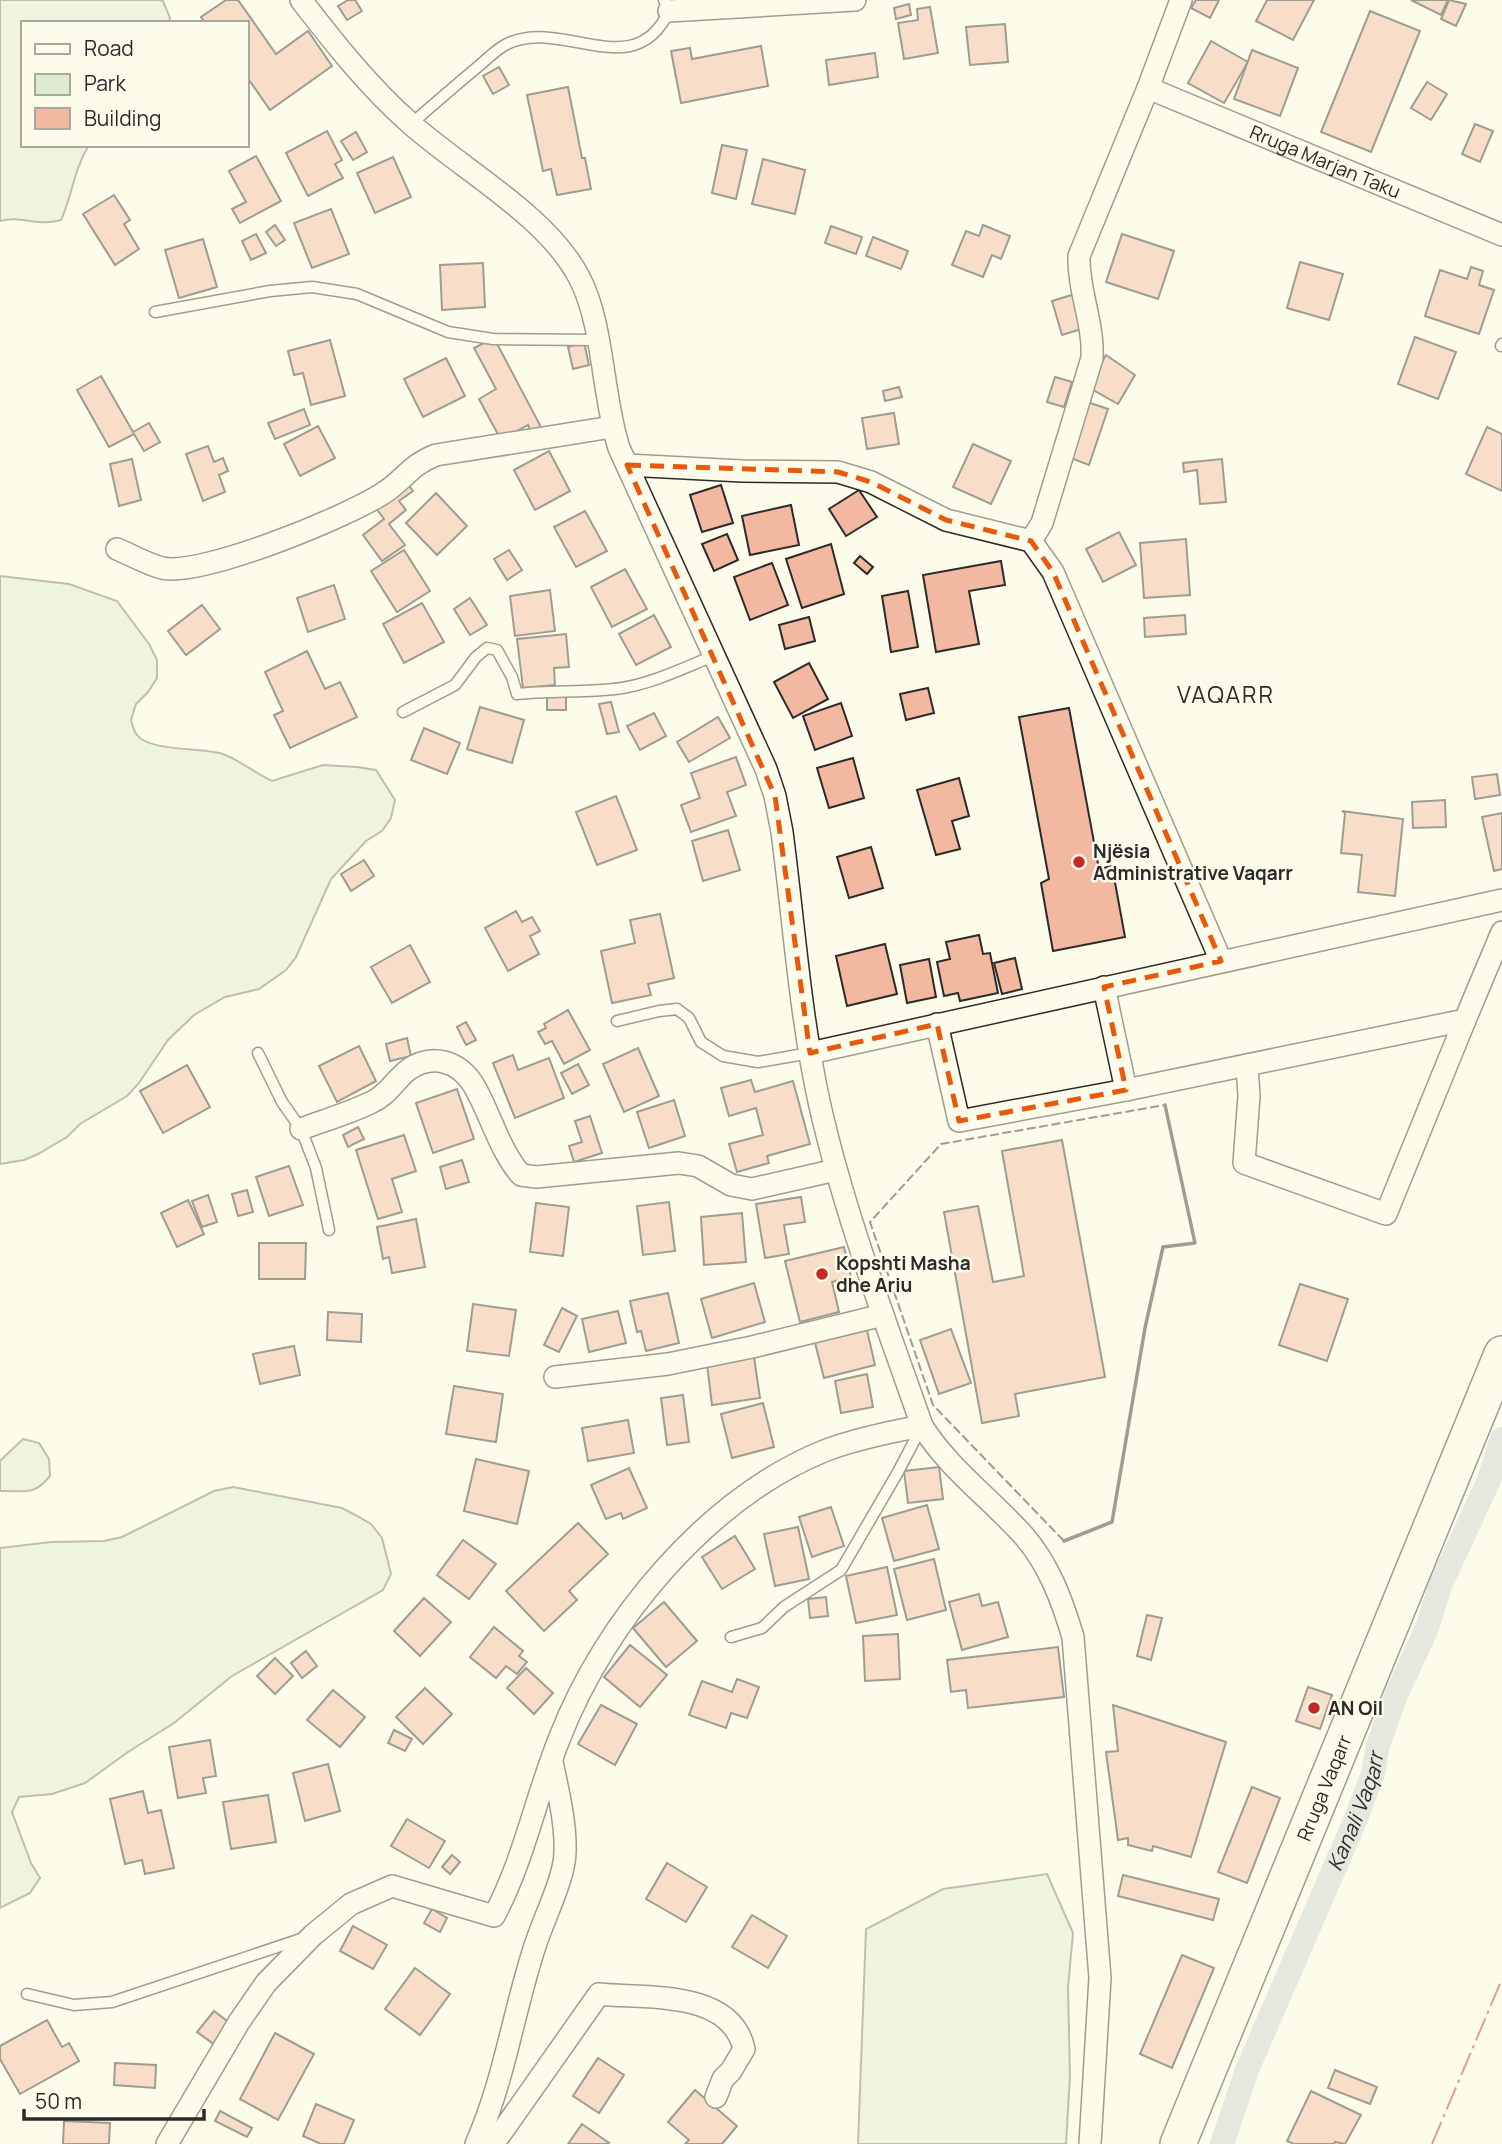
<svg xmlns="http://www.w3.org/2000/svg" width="1502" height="2144" font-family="Manrope,sans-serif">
  <rect width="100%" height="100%" fill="#fdfbea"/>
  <g fill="#deebd1" stroke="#74746e" stroke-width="2">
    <path d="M0,0H160L163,1L170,18L169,23H23V145H89C74,169 72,196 61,220C36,227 22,215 0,221Z"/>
    <path d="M0,576L69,584L117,601L149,644L157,660V678L148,692L136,704L131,720C132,724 134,732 137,735C150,752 202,747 223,754C241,761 255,773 272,781L323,765L357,767L376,770L395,800L391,818L382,831L366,841L331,879L296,957L286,970L259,989L225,997L194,1015L168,1040L139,1083L127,1096L80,1124L67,1137L38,1154L24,1160L0,1164Z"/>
    <path d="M23,1439L39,1443L49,1459L50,1476C33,1497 24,1490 0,1491V1461Z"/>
    <polygon points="233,1487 342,1508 357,1516 371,1524 382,1538 391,1574 383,1590 232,1676 174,1723 128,1752 85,1783 52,1794 19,1797 12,1812 31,1863 40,1878 30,1893 0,1908 0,1548 51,1542 104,1541 122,1537 214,1491"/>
    <polygon points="1047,1874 1073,1933 1068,1988 1070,2076 1066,2144 858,2144 866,1929 943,1889"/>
  </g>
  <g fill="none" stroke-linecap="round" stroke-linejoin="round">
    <path stroke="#c7d0d0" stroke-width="24" id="s1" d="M1222,2144L1247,2070L1355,1821L1373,1773L1378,1745L1396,1695L1427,1628L1440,1586L1489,1480L1502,1439"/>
  </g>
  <g fill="#f2b8a0" stroke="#2b2b2b" stroke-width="2">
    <polygon points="226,0 238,0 276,54 308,31 332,66 270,110 247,77 247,23 205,23 201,17"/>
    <polygon points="348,0 355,0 362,11 347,20 338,6"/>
    <polygon points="1196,0 1219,0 1210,18 1191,8"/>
    <polygon points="1267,0 1314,0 1293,40 1256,21"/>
    <polygon points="1411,0 1448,0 1441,15"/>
    <polygon points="1449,0 1466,4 1456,26 1441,19"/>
    <polygon points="909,4 911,15 896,19 894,8"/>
    <polygon points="930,7 938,53 904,59 898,23 918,20 917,9"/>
    <polygon points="1370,11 1420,31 1371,152 1321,132"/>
    <polygon points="1005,24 1008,62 970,65 966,27"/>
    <polygon points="1211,41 1248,62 1224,103 1188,83"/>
    <polygon points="761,46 768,86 681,103 671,51 690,48 692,59"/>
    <polygon points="1252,50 1298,68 1280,116 1234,99"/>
    <polygon points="875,53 878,77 829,85 826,60"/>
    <polygon points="499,67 509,85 493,94 483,76"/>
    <polygon points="1427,82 1447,94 1431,120 1411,108"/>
    <polygon points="568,87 582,158 585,158 591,189 557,195 551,169 543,171 527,95"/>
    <polygon points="1475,124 1493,131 1480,162 1462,154"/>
    <polygon points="327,131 342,160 335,164 343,178 308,196 286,153"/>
    <polygon points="356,132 367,152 353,160 341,141"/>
    <polygon points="722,145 747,150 736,199 712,193"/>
    <polygon points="256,156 281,201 240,223 232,209 246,202 229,171"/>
    <polygon points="393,157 411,197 375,213 357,173"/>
    <polygon points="763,159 805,170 795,214 752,204"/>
    <polygon points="114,195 130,220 124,224 139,249 115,265 83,214"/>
    <polygon points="331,209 349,254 312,268 294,223"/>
    <polygon points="275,225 285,240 276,246 266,232"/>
    <polygon points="983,225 1010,236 1001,259 992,255 983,277 952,265 966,231 979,236"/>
    <polygon points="831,226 862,237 856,254 825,243"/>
    <polygon points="256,234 266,253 251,260 242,241"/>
    <polygon points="1122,234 1174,251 1158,299 1106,282"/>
    <polygon points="873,237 908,251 901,269 866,256"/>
    <polygon points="203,239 217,287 179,298 165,250"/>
    <polygon points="1300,262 1343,274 1329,320 1287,308"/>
    <polygon points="483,263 485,307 442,310 440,265"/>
    <polygon points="1471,267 1483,271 1479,285 1494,290 1479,334 1425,316 1440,270 1467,279"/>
    <polygon points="1075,294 1085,328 1062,335 1052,301"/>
    <polygon points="1415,337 1456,352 1438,399 1398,384"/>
    <polygon points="494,338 542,429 532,434 528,425 501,440 479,399 496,389 474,348"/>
    <polygon points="330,340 345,396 311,405 303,373 294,375 288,351"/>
    <polygon points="584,342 589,365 573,369 568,347"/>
    <polygon points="1106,355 1135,375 1118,404 1088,387"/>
    <polygon points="446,358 465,396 423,417 404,379"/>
    <polygon points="101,376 133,432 149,423 160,442 144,451 134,434 109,447 77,390"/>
    <polygon points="1055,377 1072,382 1064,407 1047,402"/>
    <polygon points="899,387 902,397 885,401 883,391"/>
    <polygon points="1087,402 1108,409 1089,465 1068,457"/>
    <polygon points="304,409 310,425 275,439 268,423"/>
    <polygon points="894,413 899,444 867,449 862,418"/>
    <polygon points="318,426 335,458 300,476 284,444"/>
    <polygon points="1487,427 1502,434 1502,491 1466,474"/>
    <polygon points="973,444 1011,461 991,504 953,487"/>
    <polygon points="208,446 214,462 223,458 228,471 219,475 225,492 203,501 186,454"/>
    <polygon points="549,451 570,491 535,510 514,470"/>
    <polygon points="132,459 141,500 119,506 110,464"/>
    <polygon points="1222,459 1226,502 1200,504 1197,470 1184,472 1183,463"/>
    <polygon points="407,483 413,491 399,501 406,510 389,524 405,545 382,561 363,535 384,519 375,507"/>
    <polygon points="721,485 733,523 702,532 690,495"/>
    <polygon points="859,490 877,517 846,536 829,509"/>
    <polygon points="436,493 467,526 437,555 406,523"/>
    <polygon points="791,505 799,545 750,555 742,516"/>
    <polygon points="585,511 607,551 576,567 554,527"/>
    <polygon points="1119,532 1136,565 1103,582 1086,549"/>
    <polygon points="727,534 738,560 714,571 702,544"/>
    <polygon points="1186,539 1190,595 1144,598 1140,543"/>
    <polygon points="831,544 844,594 802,608 786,559"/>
    <polygon points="404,550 430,591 397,612 371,571"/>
    <polygon points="509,550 522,570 507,580 494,559"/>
    <polygon points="860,556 873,567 867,574 854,563"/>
    <polygon points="1001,561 1005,585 969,591 979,644 936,652 923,575"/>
    <polygon points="772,563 788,605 750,620 734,577"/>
    <polygon points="625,569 647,609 612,627 591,587"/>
    <polygon points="334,585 345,619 308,632 297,598"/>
    <polygon points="550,590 555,631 515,636 510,596"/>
    <polygon points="908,591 918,647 891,652 882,596"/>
    <polygon points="470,598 487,625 470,635 454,609"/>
    <polygon points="422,603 444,642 404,663 383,624"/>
    <polygon points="202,605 220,629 186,655 168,631"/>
    <polygon points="654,615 671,647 636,665 619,634"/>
    <polygon points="1185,615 1186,634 1145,637 1144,618"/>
    <polygon points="809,617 815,641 785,649 779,625"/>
    <polygon points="566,634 569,667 554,668 555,685 523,688 517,639"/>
    <polygon points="307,651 325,689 340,682 357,717 290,748 274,715 283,711 265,672"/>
    <polygon points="809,663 828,699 793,718 774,682"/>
    <polygon points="928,688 934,713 906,720 900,694"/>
    <rect x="547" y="694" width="19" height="16"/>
    <polygon points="611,702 619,732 607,734 599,704"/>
    <polygon points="841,703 852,736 815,750 803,716"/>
    <polygon points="480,707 524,720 512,763 467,749"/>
    <polygon points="1069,708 1099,869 1112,866 1125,937 1053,951 1041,883 1049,879 1019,717"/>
    <polygon points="654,713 666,736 640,750 627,726"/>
    <polygon points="718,717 730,738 689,762 677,742"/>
    <polygon points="424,728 460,743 447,774 411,760"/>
    <polygon points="736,757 746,785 727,792 736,816 691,832 681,805 700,798 691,773"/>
    <polygon points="853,758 864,798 829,808 817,768"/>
    <polygon points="1497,774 1500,795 1475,799 1472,777"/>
    <polygon points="959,778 969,816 952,821 960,849 936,855 917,790"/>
    <polygon points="616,796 637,850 597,865 576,812"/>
    <polygon points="1445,800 1446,827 1413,828 1412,802"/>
    <polygon points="1342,811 1403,819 1395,896 1358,892 1362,855 1341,853 1345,813"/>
    <polygon points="1502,813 1502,869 1494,871 1482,817"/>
    <polygon points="728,830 740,870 703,881 692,841"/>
    <polygon points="871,847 883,888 849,898 837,857"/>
    <polygon points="364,860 374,876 351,891 341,874"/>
    <polygon points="516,911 522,922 532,917 540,931 530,936 539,954 508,971 485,928"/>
    <polygon points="660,914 674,978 648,984 651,995 612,1003 601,951 635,943 630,920"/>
    <polygon points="979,935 983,954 990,953 998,993 960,1001 958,993 944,996 937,962 950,959 946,942"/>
    <polygon points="885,944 897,994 847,1006 836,956"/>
    <polygon points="410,945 430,982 392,1003 371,967"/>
    <polygon points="1015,958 1022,989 1002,994 994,963"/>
    <polygon points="929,959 936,997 907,1003 900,965"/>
    <polygon points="568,1010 590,1050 564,1064 552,1041 545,1044 538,1032 546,1028 544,1024"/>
    <polygon points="466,1022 476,1040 466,1045 457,1027"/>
    <polygon points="407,1038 411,1056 390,1061 386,1044"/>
    <polygon points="359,1046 376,1081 337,1102 319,1066"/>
    <polygon points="638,1048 659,1096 624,1112 603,1064"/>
    <polygon points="513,1055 518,1070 549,1058 564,1098 515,1118 493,1063"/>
    <polygon points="578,1064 589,1085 572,1094 561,1073"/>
    <polygon points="187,1065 210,1107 163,1133 140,1091"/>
    <polygon points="751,1080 755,1092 793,1081 810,1144 767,1156 769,1163 737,1172 729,1144 763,1135 756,1108 729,1116 721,1088"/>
    <polygon points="457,1089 474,1139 433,1153 416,1103"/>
    <polygon points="674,1100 685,1136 649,1148 637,1112"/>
    <polygon points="590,1116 602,1153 574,1162 569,1146 582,1142 575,1121"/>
    <polygon points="358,1127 364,1139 348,1147 343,1135"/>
    <polygon points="404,1135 416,1171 392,1179 402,1212 378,1219 356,1150"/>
    <polygon points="1062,1140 1105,1377 1015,1394 1019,1416 982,1423 944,1212 978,1206 993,1282 1024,1276 1002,1151"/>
    <polygon points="462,1160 469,1182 446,1189 440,1167"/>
    <polygon points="289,1166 303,1205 269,1216 256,1177"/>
    <polygon points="247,1190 253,1212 238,1216 232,1194"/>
    <polygon points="208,1195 217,1222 202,1227 192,1201"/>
    <polygon points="801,1197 805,1222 784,1225 789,1254 765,1258 756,1204"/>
    <polygon points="188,1200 204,1234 177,1247 161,1213"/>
    <polygon points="669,1202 675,1251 643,1255 637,1206"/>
    <polygon points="536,1203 569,1207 563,1256 530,1252"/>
    <polygon points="742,1213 746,1262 704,1265 701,1217"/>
    <polygon points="416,1219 425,1267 392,1273 389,1257 383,1259 377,1227"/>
    <polygon points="259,1243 306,1243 305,1279 259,1279"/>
    <polygon points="844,1247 851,1277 832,1282 839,1312 800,1322 785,1261"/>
    <polygon points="754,1283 765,1322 712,1338 701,1299"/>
    <polygon points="1300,1284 1348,1299 1327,1361 1279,1345"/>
    <polygon points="668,1293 679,1343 646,1351 641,1331 637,1332 630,1301"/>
    <polygon points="473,1304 516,1310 509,1356 467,1351"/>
    <polygon points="562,1308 577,1316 559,1352 544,1345"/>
    <polygon points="618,1311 626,1343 589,1352 582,1319"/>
    <polygon points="328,1312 362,1314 361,1342 327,1340"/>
    <polygon points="866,1326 875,1365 824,1378 814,1339"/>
    <polygon points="951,1329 971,1383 939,1394 920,1340"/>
    <polygon points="294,1346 300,1375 260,1384 253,1354"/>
    <polygon points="754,1357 760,1398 712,1405 707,1364"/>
    <polygon points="867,1374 873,1407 841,1413 835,1381"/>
    <polygon points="454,1386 503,1394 496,1442 446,1434"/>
    <polygon points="683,1395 689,1442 667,1445 661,1398"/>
    <polygon points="763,1403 774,1447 732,1458 721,1414"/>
    <polygon points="628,1420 634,1453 588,1461 582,1428"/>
    <polygon points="476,1459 529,1471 517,1524 464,1511"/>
    <polygon points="939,1467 943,1499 908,1503 904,1471"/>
    <polygon points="629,1468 647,1508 623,1519 621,1513 606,1519 591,1485"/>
    <polygon points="927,1505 939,1549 894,1561 882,1518"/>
    <polygon points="831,1507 844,1546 812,1557 799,1517"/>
    <polygon points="578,1523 608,1554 569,1591 577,1600 544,1631 506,1591"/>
    <polygon points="798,1527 809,1579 775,1586 764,1534"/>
    <polygon points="735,1536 755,1569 722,1589 702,1557"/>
    <polygon points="463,1540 496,1564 469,1599 437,1575"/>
    <polygon points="934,1559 946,1610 907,1620 894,1569"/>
    <polygon points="887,1567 897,1615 856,1623 846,1576"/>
    <polygon points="979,1594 982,1606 998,1602 1008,1637 962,1650 949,1602"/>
    <polygon points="826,1597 828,1616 810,1618 808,1599"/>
    <polygon points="424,1598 451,1622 420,1656 394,1631"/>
    <polygon points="664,1602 697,1641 666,1667 633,1628"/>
    <polygon points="1147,1615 1162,1618 1151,1660 1137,1656"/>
    <polygon points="494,1627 523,1651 519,1656 527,1662 517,1674 506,1666 496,1678 470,1657"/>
    <polygon points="898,1634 900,1679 865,1681 863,1636"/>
    <polygon points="630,1645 667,1675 640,1707 604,1677"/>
    <polygon points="1058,1647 1064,1697 968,1708 966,1690 951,1692 947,1660"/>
    <polygon points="306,1651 317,1666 302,1678 291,1663"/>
    <polygon points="275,1658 293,1676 275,1694 257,1676"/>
    <polygon points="526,1668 553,1693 534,1714 507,1688"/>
    <polygon points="737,1679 759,1687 747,1718 731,1713 726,1728 689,1715 702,1681 732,1692"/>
    <polygon points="1308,1687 1332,1695 1320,1729 1296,1721"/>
    <polygon points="425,1688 452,1714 423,1744 396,1717"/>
    <polygon points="333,1690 365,1717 340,1747 307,1720"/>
    <polygon points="601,1705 637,1724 615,1765 578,1744"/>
    <polygon points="1113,1705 1226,1742 1191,1857 1153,1846 1152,1851 1128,1845 1128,1838 1118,1840 1106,1752 1118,1751"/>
    <polygon points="394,1730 412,1739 405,1751 388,1743"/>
    <polygon points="210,1740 216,1776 203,1778 206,1793 178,1798 169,1747"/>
    <polygon points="328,1764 340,1811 305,1821 293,1773"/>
    <polygon points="1252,1787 1280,1798 1247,1883 1218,1872"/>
    <polygon points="143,1791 148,1813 161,1810 174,1868 145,1874 142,1860 125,1864 110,1799"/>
    <polygon points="268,1795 276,1842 231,1849 223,1802"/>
    <polygon points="407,1819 445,1841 429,1868 391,1846"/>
    <polygon points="452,1855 460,1862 450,1874 442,1867"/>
    <polygon points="667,1863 707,1887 686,1922 646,1899"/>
    <polygon points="1123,1875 1219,1899 1213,1920 1118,1896"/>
    <polygon points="432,1909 447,1918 440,1932 424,1923"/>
    <polygon points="752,1915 787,1936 768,1968 732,1947"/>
    <polygon points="353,1926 387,1945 373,1969 340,1951"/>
    <polygon points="1182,1955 1214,1968 1172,2068 1140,2054"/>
    <polygon points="415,1968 450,1994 420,2035 385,2009"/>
    <polygon points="214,2011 231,2024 215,2045 197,2032"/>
    <polygon points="47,2020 62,2047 69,2043 79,2061 20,2094 0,2059 0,2046"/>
    <polygon points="275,2033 314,2054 278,2120 240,2099"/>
    <polygon points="598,2058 624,2075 599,2113 573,2096"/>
    <polygon points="115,2063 156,2065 155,2088 114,2085"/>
    <polygon points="1335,2070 1377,2087 1370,2104 1328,2088"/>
    <polygon points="695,2090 737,2126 722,2144 685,2144 689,2140 668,2122"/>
    <polygon points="1311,2091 1361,2115 1345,2144 1335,2142 1334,2144 1294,2144 1287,2141"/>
    <polygon points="316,2104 354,2120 344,2144 321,2144 303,2136"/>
    <polygon points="220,2111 252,2128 247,2137 215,2121"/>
    <polygon points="64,2121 110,2123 109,2144 63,2144"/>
    <polygon points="582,2124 609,2143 608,2144 568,2144"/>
  </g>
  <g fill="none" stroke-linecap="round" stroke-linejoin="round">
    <g stroke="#2b2b2b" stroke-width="13">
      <g id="lane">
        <path d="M411,124C434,104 457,84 480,65C488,58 496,50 505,45C560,15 634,87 669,11L664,0"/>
        <polyline points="155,312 270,291 312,287 357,294 448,332 493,339 597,340"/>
        <polyline points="1501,346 1502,344"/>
        <path d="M403,712L455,685L476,657L487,648L497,650L512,677L517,694C552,690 588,693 622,688C654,683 685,667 716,655"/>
        <polyline points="617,1021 659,1011 677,1009 689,1018 701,1042 723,1056 758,1062 810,1053"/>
        <polyline points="258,1053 282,1102 301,1129 316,1168 329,1230"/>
        <polyline points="731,1637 762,1628 784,1607 841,1570 898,1472 922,1426"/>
        <polyline points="27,1994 74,2005 112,2002 304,1938"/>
      </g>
    </g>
    <g stroke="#2b2b2b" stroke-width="24">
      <g id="street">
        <path d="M301,0C335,44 369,87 411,124C463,170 547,216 579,277C604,324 602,396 619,448L766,769L775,796L782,832C794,923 800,1016 820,1106C845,1215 885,1320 922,1426C949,1469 990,1498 1024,1536C1049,1565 1062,1600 1073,1637L1100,1978L1090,2144"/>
        <polyline points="669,11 855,0"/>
        <path id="s2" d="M1148,88L1502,235"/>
        <polyline points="627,465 742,471 838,472 871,482 946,520 1031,541 1053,572 1221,961"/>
        <path d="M1031,541L1042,523L1092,358C1094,323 1078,291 1079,256L1148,88L1181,0"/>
        <path d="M117,549C131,555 147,564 162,568C201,577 350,516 385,492C406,478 410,465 436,455L612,427"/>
        <polyline points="1104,987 1126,1090"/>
        <polyline points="937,1024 959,1121 1126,1090 1465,1020 1502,932"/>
        <polyline points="810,1053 1502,900"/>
        <polyline points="1247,1065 1249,1096 1244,1163 1386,1214 1465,1020"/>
        <path d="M301,1129C325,1120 350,1113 372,1102C388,1095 395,1080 408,1070C432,1053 458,1061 473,1084C491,1114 498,1148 521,1175L536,1177L679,1163L698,1166L731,1185L752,1189L836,1170"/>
        <polyline points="555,1377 668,1364 752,1347 883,1315"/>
        <path d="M167,2144L239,2022L266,1983L313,1935L351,1904L392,1886L494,1916C524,1860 536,1796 560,1737C605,1621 707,1499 824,1451C855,1439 889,1432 922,1426"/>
        <path d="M476,2144C504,2081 513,2014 534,1949C542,1922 565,1878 565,1852C566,1822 558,1791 552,1762"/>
        <path d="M491,2144L499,2136L599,1994C644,1999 731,1989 744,2049L731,2071L723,2079L716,2097"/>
      </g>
    </g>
    <g stroke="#2b2b2b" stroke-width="38">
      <g id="primary">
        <path id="s3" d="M1178,2144L1502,1354"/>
      </g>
    </g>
    <use href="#lane" stroke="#fdfbea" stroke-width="10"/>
    <use href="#street" stroke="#fdfbea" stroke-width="21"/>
    <use href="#primary" stroke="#fdfbea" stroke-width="35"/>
    <polyline stroke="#2b2b2b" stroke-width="2" stroke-dasharray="9 3.5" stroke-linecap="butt" points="1064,1541 933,1405 870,1222 941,1144 1165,1105"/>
    <polyline stroke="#2b2b2b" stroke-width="3.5" points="1064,1541 1112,1522 1145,1328 1163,1247 1195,1243 1165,1105"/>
    <polyline stroke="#c62828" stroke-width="2" stroke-dasharray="24 5 3.5 5" stroke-linecap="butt" points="1432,2144 1502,1979"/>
  </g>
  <path d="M0 0H1502V2144H0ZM627,465L838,472L871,482L946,520L1031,541L1053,572L1221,961L1104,987L1126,1090L959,1121L937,1024L810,1053L775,796Z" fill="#fdfbea" fill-opacity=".55" fill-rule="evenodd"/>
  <path fill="none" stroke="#e8590c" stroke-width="5" stroke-dasharray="14 9" stroke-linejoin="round" d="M627,465L838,472L871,482L946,520L1031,541L1053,572L1221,961L1104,987L1126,1090L959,1121L937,1024L810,1053L775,796Z"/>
  <g fill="#c62828" stroke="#fdfbea" stroke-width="2.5">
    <circle cx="1079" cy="862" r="7"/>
    <circle cx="822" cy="1274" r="7"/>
    <circle cx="1314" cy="1708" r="7"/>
  </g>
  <g text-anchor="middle" stroke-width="5" stroke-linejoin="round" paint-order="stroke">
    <g font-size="19" fill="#2b2b2b" stroke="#fdfbea">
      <text dy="7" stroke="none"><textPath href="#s2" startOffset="192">Rruga Marjan Taku</textPath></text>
      <text dy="7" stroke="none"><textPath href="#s3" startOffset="385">Rruga Vaqarr</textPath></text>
    </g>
    <g font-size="19" font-weight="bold" fill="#2b2b2b" stroke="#fdfbea" text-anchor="start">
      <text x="1093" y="858">Njësia<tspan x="1093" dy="22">Administrative Vaqarr</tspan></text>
      <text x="836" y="1270">Kopshti Masha<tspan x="836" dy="22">dhe Ariu</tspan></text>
      <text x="1328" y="1715">AN Oil</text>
    </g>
    <g font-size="21" font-style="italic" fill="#2b2b2b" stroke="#fdfbea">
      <text dy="7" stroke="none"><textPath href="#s1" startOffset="359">Kanali Vaqarr</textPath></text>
    </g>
    <g font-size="23" letter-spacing="2" fill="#2b2b2b" stroke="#fdfbea">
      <text x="1226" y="703">VAQARR</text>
    </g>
  </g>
  <rect x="21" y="21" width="228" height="126" fill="#fdfbea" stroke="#a9a89e" stroke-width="2"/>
  <rect x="35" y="44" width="35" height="10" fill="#fdfbea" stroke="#a9a89e" stroke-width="2"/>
  <text x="84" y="56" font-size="21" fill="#2b2b2b">Road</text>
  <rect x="35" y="74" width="35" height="21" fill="#deebd1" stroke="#a9a89e" stroke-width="2"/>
  <text x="84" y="91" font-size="21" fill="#2b2b2b">Park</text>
  <rect x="35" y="108" width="35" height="21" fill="#f2b8a0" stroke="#a9a89e" stroke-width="2"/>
  <text x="84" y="126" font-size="21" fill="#2b2b2b">Building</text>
  <path d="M24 2109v10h180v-10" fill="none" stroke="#2b2b2b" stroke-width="3.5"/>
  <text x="35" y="2109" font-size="21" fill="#2b2b2b" stroke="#fdfbea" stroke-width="5" paint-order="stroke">50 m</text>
</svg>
